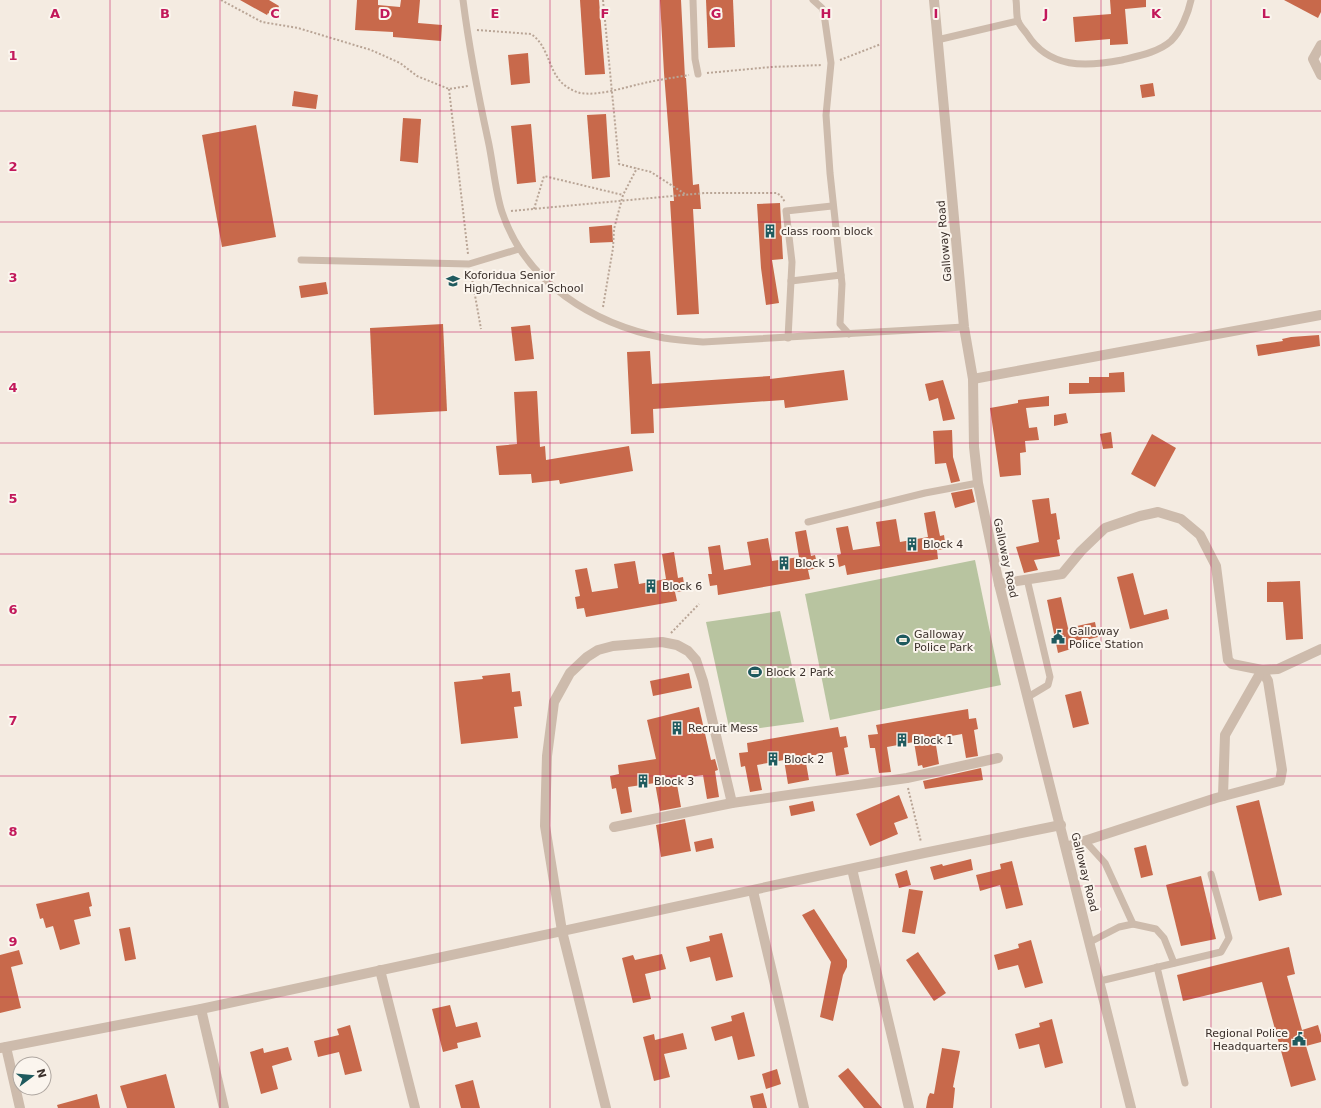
<svg xmlns="http://www.w3.org/2000/svg" width="1321" height="1108" font-family="'DejaVu Sans',sans-serif">
  <rect width="100%" height="100%" fill="#f4ebe1"/>
  <g fill="#b8c4a0">
    <polygon points="975,560 1001,685 830,720 805,594"/>
    <polygon points="780,611 804,722 730,732 706,622"/>
  </g>
  <g fill="#c8694b">
    <polygon points="240,0 269,0 279,6 274,17 268,13 267,15"/>
    <polygon points="357,0 378,0 378,5 400,7 401,0 420,0 418,23 442,25 441,41 393,37 393,32 355,30"/>
    <polygon points="580,0 599,0 605,74 585,75"/>
    <polygon points="660,0 681,0 685,78 686,78 693,185 699,184 701,209 693,209 699,314 677,315 670,201 674,201 664,73"/>
    <polygon points="706,0 733,0 735,47 708,48"/>
    <polygon points="1110,0 1146,0 1146,7 1125,9 1128,44 1110,45 1110,39 1075,42 1073,17 1111,14"/>
    <polygon points="1284,0 1321,0 1321,12 1318,18"/>
    <polygon points="528,53 530,83 511,85 508,55"/>
    <polygon points="1153,83 1155,96 1142,98 1140,85"/>
    <polygon points="294,91 318,95 316,109 292,106"/>
    <polygon points="606,114 610,177 592,179 587,115"/>
    <polygon points="403,118 421,119 418,163 400,161"/>
    <polygon points="531,124 536,182 517,184 511,126"/>
    <polygon points="256,125 276,237 222,247 202,135"/>
    <polygon points="780,203 783,259 772,260 779,303 766,305 761,268 757,204"/>
    <polygon points="612,225 613,242 590,243 589,227"/>
    <polygon points="326,282 328,294 301,298 299,286"/>
    <polygon points="443,324 447,411 374,415 370,328"/>
    <polygon points="530,325 534,359 515,361 511,327"/>
    <polygon points="1319,335 1320,346 1258,356 1256,345 1283,341 1282,339 1291,337"/>
    <polygon points="650,351 652,384 770,376 770,379 844,370 848,400 785,408 784,400 653,409 654,433 631,434 627,352"/>
    <polygon points="1124,372 1125,392 1069,394 1069,383 1089,383 1089,377 1109,377 1109,373"/>
    <polygon points="943,380 955,419 943,421 938,398 929,401 925,384"/>
    <polygon points="537,391 540,447 545,446 546,460 629,446 633,471 560,484 559,480 532,483 531,474 499,475 496,446 517,444 514,392"/>
    <polygon points="1049,396 1049,406 1026,408 1029,428 1037,427 1039,440 1025,441 1026,452 1020,453 1021,475 1000,477 990,408 1018,403 1018,400"/>
    <polygon points="1066,413 1068,423 1054,426 1054,415"/>
    <polygon points="952,430 953,457 960,481 951,483 946,463 935,464 933,431"/>
    <polygon points="1111,432 1113,448 1103,449 1100,434"/>
    <polygon points="1152,434 1176,448 1155,487 1131,474"/>
    <polygon points="972,489 975,502 955,508 951,493"/>
    <polygon points="1049,498 1051,514 1056,513 1060,539 1057,540 1060,556 1034,560 1038,570 1024,573 1016,547 1039,542 1032,500"/>
    <polygon points="935,511 940,536 944,535 946,549 937,550 938,559 847,575 845,565 839,567 837,555 841,554 836,528 848,526 853,550 880,546 876,522 896,519 900,542 928,537 924,513"/>
    <polygon points="806,530 811,556 815,555 818,568 808,570 810,579 718,595 717,585 710,586 708,574 712,574 708,547 720,545 724,570 751,565 747,542 768,538 772,561 799,557 795,532"/>
    <polygon points="674,552 678,578 683,577 685,591 675,592 677,601 586,617 584,608 577,609 575,597 580,596 575,570 587,568 592,592 618,588 614,564 635,561 639,584 666,579 662,554"/>
    <polygon points="1133,573 1144,615 1167,609 1169,619 1130,629 1117,577"/>
    <polygon points="1300,581 1303,639 1286,640 1283,602 1267,602 1267,582"/>
    <polygon points="1061,597 1068,628 1095,622 1098,637 1070,644 1071,649 1058,653 1047,600"/>
    <polygon points="510,673 512,692 520,691 522,706 514,707 518,738 461,744 454,682 483,679 482,676"/>
    <polygon points="689,673 692,688 653,696 650,681"/>
    <polygon points="1081,691 1089,724 1073,728 1065,695"/>
    <polygon points="699,707 711,760 715,759 718,770 715,771 719,797 707,799 703,775 676,779 681,807 660,811 655,783 628,787 632,812 621,814 616,788 612,789 610,776 619,774 618,765 656,759 647,720"/>
    <polygon points="968,709 969,719 976,718 978,729 974,730 978,756 966,758 962,734 935,739 939,764 923,768 922,765 918,766 914,742 887,747 891,772 879,773 875,748 870,748 868,735 878,734 876,725"/>
    <polygon points="838,727 840,737 846,736 848,747 844,748 849,774 836,776 832,752 805,757 809,780 788,784 784,760 757,765 762,790 750,792 745,766 741,767 739,753 748,752 747,743"/>
    <polygon points="981,768 983,780 925,789 923,781"/>
    <polygon points="899,795 908,818 894,823 898,834 870,846 856,814"/>
    <polygon points="1259,800 1282,895 1259,901 1236,806"/>
    <polygon points="813,801 815,811 791,816 789,806"/>
    <polygon points="685,819 691,851 661,857 656,825"/>
    <polygon points="712,838 714,848 696,852 694,842"/>
    <polygon points="1146,845 1153,875 1141,878 1134,848"/>
    <polygon points="971,859 973,870 934,880 930,867 942,864 943,866"/>
    <polygon points="1012,861 1023,905 1006,909 1000,885 980,891 976,875 1001,869 1000,864"/>
    <polygon points="907,870 911,885 899,888 895,874"/>
    <polygon points="1201,876 1216,939 1181,946 1166,885"/>
    <polygon points="909,889 923,891 915,934 902,932"/>
    <polygon points="89,892 92,906 89,907 91,916 74,920 80,944 60,950 53,926 46,928 43,918 40,919 36,904"/>
    <polygon points="814,909 847,960 847,967 843,975 833,1021 820,1017 831,962 802,915"/>
    <polygon points="130,927 136,959 125,961 119,929"/>
    <polygon points="722,933 733,977 716,981 710,957 690,962 686,947 710,941 709,936"/>
    <polygon points="1031,940 1043,983 1025,988 1018,965 998,970 994,955 1019,948 1018,944"/>
    <polygon points="1289,947 1295,974 1287,976 1302,1030 1318,1025 1321,1035 1321,1042 1306,1046 1316,1080 1291,1087 1262,982 1183,1001 1177,975"/>
    <polygon points="19,950 23,964 11,967 21,1008 0,1013 0,955"/>
    <polygon points="918,952 946,993 934,1001 906,960"/>
    <polygon points="662,954 666,969 645,974 651,999 633,1003 622,958 633,955 635,960"/>
    <polygon points="450,1005 456,1027 477,1022 481,1037 457,1043 458,1048 443,1052 432,1009"/>
    <polygon points="744,1012 755,1056 738,1060 732,1036 715,1041 711,1027 732,1021 731,1016"/>
    <polygon points="1052,1019 1063,1063 1045,1068 1039,1044 1019,1049 1015,1034 1040,1027 1039,1023"/>
    <polygon points="350,1025 362,1071 345,1075 339,1052 318,1057 314,1041 339,1035 337,1029"/>
    <polygon points="683,1033 687,1049 664,1054 670,1077 654,1081 643,1037 654,1034 655,1040"/>
    <polygon points="288,1047 292,1060 272,1066 278,1089 261,1094 250,1052 263,1048 264,1053"/>
    <polygon points="942,1048 960,1051 953,1087 955,1088 953,1108 926,1108 928,1097 930,1093 934,1094"/>
    <polygon points="848,1068 882,1108 864,1108 838,1076"/>
    <polygon points="777,1069 781,1084 766,1089 762,1074"/>
    <polygon points="166,1074 175,1108 127,1108 120,1086"/>
    <polygon points="473,1080 480,1108 461,1108 455,1085"/>
    <polygon points="763,1093 767,1108 753,1108 750,1096"/>
    <polygon points="97,1094 100,1108 58,1108 57,1105"/>
  </g>
  <g fill="none" stroke-linecap="round" stroke-linejoin="round">
    <g stroke="#b9a596" stroke-width="2" stroke-dasharray="2 2" stroke-linecap="butt">
      <polyline points="221,0 262,22 298,28 371,50 400,63 417,76 449,89 468,86"/>
      <polyline points="603,0 619,164 651,172 685,194"/>
      <path d="M477,30L531,34C548,45 548,68 561,82C566,87 573,91 580,93C599,96 622,88 640,84C656,80 672,78 689,75"/>
      <polyline points="840,60 881,44"/>
      <polyline points="707,73 771,67 822,65"/>
      <polyline points="449,89 468,254"/>
      <polyline points="534,209 544,176 623,195"/>
      <polyline points="511,211 705,193 777,193 781,196 785,202"/>
      <polyline points="471,273 481,329"/>
      <polyline points="603,307 613,248 614,229 623,195 637,168"/>
      <polyline points="671,633 699,604"/>
      <polyline points="908,788 921,842"/>
    </g>
    <g stroke="#cdbbac" stroke-width="7">
      <path d="M463,0C469,47 478,94 488,140C493,162 495,191 502,212C526,283 593,324 664,338C677,340 690,341 703,342L964,327"/>
      <polyline points="693,0 695,59 698,74"/>
      <polyline points="813,0 822,8 824,14 831,63 826,115 830,173 842,284 840,324 849,334"/>
      <path d="M1016,0C1017,6 1016,15 1018,21C1020,26 1024,30 1027,34C1049,69 1086,67 1122,60C1138,56 1159,52 1171,41C1181,31 1188,14 1191,0"/>
      <polyline points="937,40 1018,21"/>
      <polyline points="301,260 469,264 519,249"/>
      <polyline points="791,281 841,275"/>
      <polyline points="788,338 792,262 786,211 832,206"/>
      <polyline points="808,522 925,493 978,483"/>
      <polyline points="1027,579 1050,677 1048,685 1028,697"/>
      <polyline points="1085,841 1105,863 1133,924 1119,927 1090,942"/>
      <polyline points="1133,924 1156,929 1164,938 1174,963"/>
      <polyline points="1157,967 1185,1083"/>
      <polyline points="1100,981 1221,952 1229,938 1211,874"/>
    </g>
    <g stroke="#cdbbac" stroke-width="10">
      <polyline points="934,0 964,327 973,379 974,447 978,483 999,584 1131,1108"/>
      <polyline points="1321,45 1313,59 1321,75"/>
      <polyline points="973,379 1321,315"/>
      <polyline points="999,584 1062,574 1081,551 1105,528 1140,516 1158,512 1181,519 1200,535 1216,566 1228,660 1232,664 1262,670 1268,681 1282,770 1280,781 1216,798 1066,847"/>
      <polyline points="1223,796 1225,735 1262,670 1278,669 1321,649"/>
      <polyline points="614,827 732,803 907,778 998,758"/>
      <polyline points="852,869 909,1108"/>
      <polyline points="753,891 804,1108"/>
      <polyline points="380,970 415,1108"/>
      <polyline points="201,1009 224,1108"/>
      <polyline points="6,1047 20,1108"/>
      <polyline points="0,1048 201,1009 924,853 1061,825"/>
      <polyline points="606,1108 562,931 545,826 547,756 554,702 570,673 587,657 598,650 613,646 662,642 677,645 688,651 696,660 703,681 732,803"/>
    </g>
  </g>
  <path fill="none" stroke="#c2185b" stroke-width="1" stroke-opacity="0.55" d="M110,0V1108M220,0V1108M330,0V1108M440,0V1108M550,0V1108M660,0V1108M771,0V1108M881,0V1108M991,0V1108M1101,0V1108M1211,0V1108M0,111H1321M0,222H1321M0,332H1321M0,443H1321M0,554H1321M0,665H1321M0,776H1321M0,886H1321M0,997H1321"/>
  <defs>
    <g id="building-bare" transform="scale(1.08)"><path d="M-4-6H4V6H1V3H-1V6H-4ZM-2.5-4.3h1.7v1.8h-1.7ZM.8-4.3h1.7v1.8H.8ZM-2.5-1h1.7V.8h-1.7ZM.8-1h1.7V.8H.8Z" fill="#1f5a5e" stroke="#fbf5ee" stroke-width="2.5" paint-order="stroke"/></g>
    <g id="school-bare" transform="scale(1.08)"><path d="M0-5L7-2L0 1L-7-2ZM-4 1L0 2.5L4 1V4Q0 6-4 4Z" fill="#1f5a5e" stroke="#fbf5ee" stroke-width="2.5" paint-order="stroke"/></g>
    <g id="civic-bare" transform="scale(1.08)"><path d="M-.6-6.5H3V-4.5H.6V-3L4-1V1h2V6H-6V1h2V-1L-.6-3ZM-1.2 2.5V6h2.4V2.5Z" fill="#1f5a5e" stroke="#fbf5ee" stroke-width="2.5" paint-order="stroke"/></g>
    <g id="stadium-bare" transform="scale(1.08)"><path d="M0-5a6.5 5 0 1 0 0 10a6.5 5 0 1 0 0-10ZM-3.5-1.8h7v3.6h-7Z" fill="#1f5a5e" stroke="#fbf5ee" stroke-width="2.5" paint-order="stroke"/></g>
  </defs>
  <g fill-rule="evenodd">
    <use href="#building-bare" x="770" y="231"/>
    <use href="#school-bare" x="453" y="281"/>
    <use href="#building-bare" x="912" y="544"/>
    <use href="#building-bare" x="784" y="563"/>
    <use href="#building-bare" x="651" y="586"/>
    <use href="#civic-bare" x="1058" y="637"/>
    <use href="#stadium-bare" x="903" y="640"/>
    <use href="#stadium-bare" x="755" y="672"/>
    <use href="#building-bare" x="677" y="728"/>
    <use href="#building-bare" x="902" y="740"/>
    <use href="#building-bare" x="773" y="759"/>
    <use href="#building-bare" x="643" y="781"/>
    <use href="#civic-bare" x="1299" y="1039"/>
  </g>
  <g text-anchor="middle" stroke-width="4" stroke-linejoin="round" paint-order="stroke">
    <g font-size="11" fill="#3b302b" stroke="#fbf5ee" text-anchor="start">
      <text x="781" y="235">class room block</text>
      <text x="464" y="279">Koforidua Senior<tspan x="464" dy="13">High/Technical School</tspan></text>
      <text x="923" y="548">Block 4</text>
      <text x="795" y="567">Block 5</text>
      <text x="662" y="590">Block 6</text>
      <text x="1069" y="635">Galloway<tspan x="1069" dy="13">Police Station</tspan></text>
      <text x="914" y="638">Galloway<tspan x="914" dy="13">Police Park</tspan></text>
      <text x="766" y="676">Block 2 Park</text>
      <text x="688" y="732">Recruit Mess</text>
      <text x="913" y="744">Block 1</text>
      <text x="784" y="763">Block 2</text>
      <text x="654" y="785">Block 3</text>
      <text x="1288" y="1037" text-anchor="end">Regional Police<tspan x="1288" dy="13">Headquarters</tspan></text>
    </g>
    <g font-size="11" fill="#3b302b" stroke="#fbf5ee">
      <text transform="translate(944 241) rotate(-95)" y="4">Galloway Road</text>
      <text transform="translate(1006 558) rotate(78)" y="4">Galloway Road</text>
      <text transform="translate(1085 872) rotate(76)" y="4">Galloway Road</text>
    </g>
  </g>
  <g font-size="13" text-anchor="middle" font-weight="bold" fill="#c2185b" stroke="#fbf5ee" stroke-width="4" stroke-linejoin="round" paint-order="stroke">
    <text x="55" y="18">A</text>
    <text x="165" y="18">B</text>
    <text x="275" y="18">C</text>
    <text x="385" y="18">D</text>
    <text x="495" y="18">E</text>
    <text x="605" y="18">F</text>
    <text x="716" y="18">G</text>
    <text x="826" y="18">H</text>
    <text x="936" y="18">I</text>
    <text x="1046" y="18">J</text>
    <text x="1156" y="18">K</text>
    <text x="1266" y="18">L</text>
    <text x="13" y="60">1</text>
    <text x="13" y="171">2</text>
    <text x="13" y="282">3</text>
    <text x="13" y="392">4</text>
    <text x="13" y="503">5</text>
    <text x="13" y="614">6</text>
    <text x="13" y="725">7</text>
    <text x="13" y="836">8</text>
    <text x="13" y="946">9</text>
  </g>
  <g transform="translate(32 1076) rotate(74)"><circle r="19" fill="#fbf5ee" stroke="#aea6a0"/>
  <path d="M0-3L7 15L0 10L-7 15Z" fill="#1f5a5e"/>
  <text y="-6" font-size="11" font-weight="bold" text-anchor="middle" fill="#3b302b">N</text>
  </g>
</svg>
